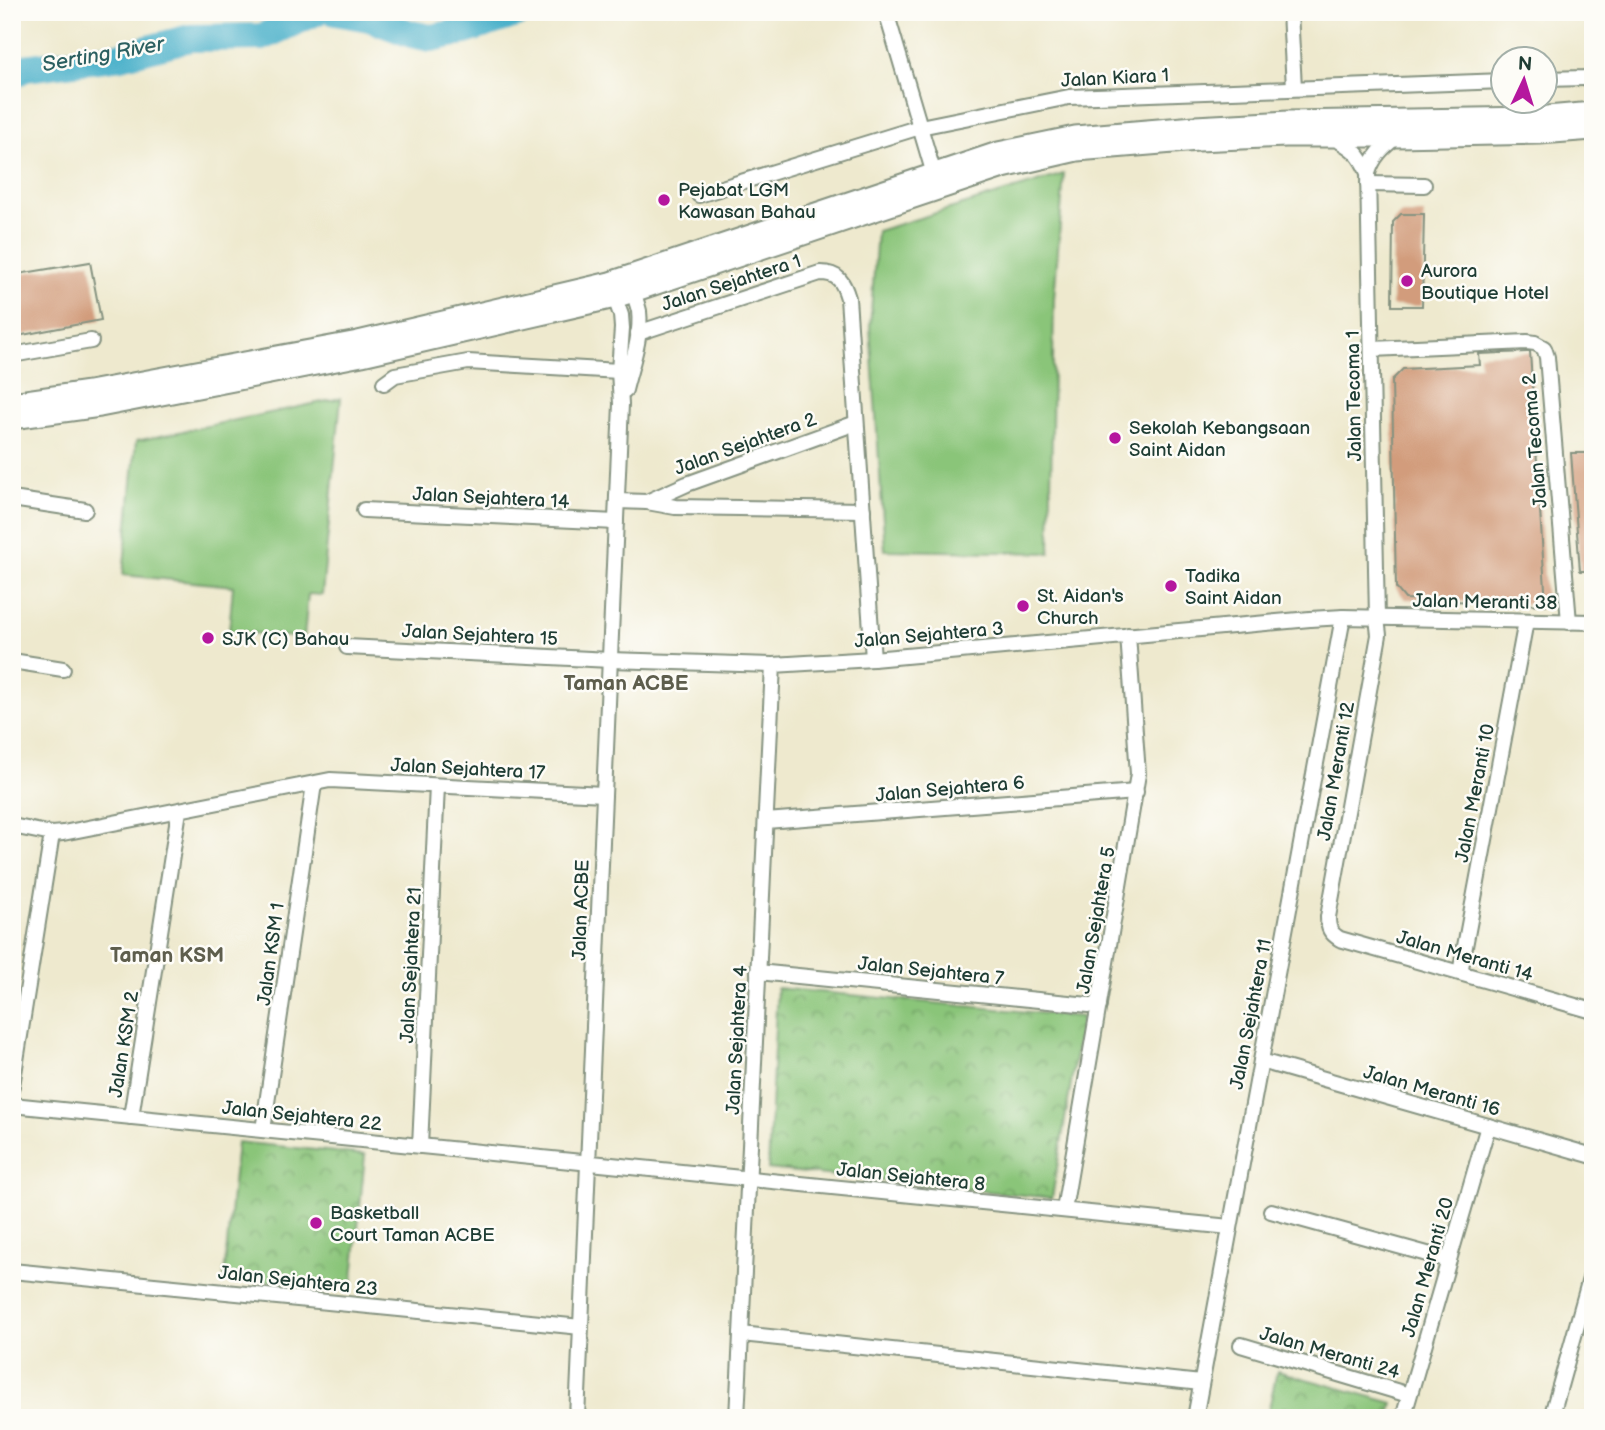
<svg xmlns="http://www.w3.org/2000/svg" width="1605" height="1430" font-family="'Balsamiq Sans',sans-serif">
  <defs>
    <pattern id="park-crowns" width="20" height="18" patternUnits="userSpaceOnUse" patternTransform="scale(1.75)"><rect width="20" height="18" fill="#8ac579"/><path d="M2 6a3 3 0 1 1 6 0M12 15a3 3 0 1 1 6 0" fill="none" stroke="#70a164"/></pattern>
  </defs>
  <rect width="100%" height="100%" fill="#fdfcf7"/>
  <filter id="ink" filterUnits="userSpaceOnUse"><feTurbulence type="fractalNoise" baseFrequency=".0143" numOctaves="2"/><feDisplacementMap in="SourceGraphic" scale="14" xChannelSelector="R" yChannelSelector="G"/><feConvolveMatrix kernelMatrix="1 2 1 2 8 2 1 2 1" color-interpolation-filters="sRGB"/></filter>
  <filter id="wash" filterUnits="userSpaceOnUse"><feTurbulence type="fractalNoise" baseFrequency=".00686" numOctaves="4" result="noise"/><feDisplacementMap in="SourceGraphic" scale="28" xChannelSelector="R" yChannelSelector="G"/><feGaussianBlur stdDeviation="1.57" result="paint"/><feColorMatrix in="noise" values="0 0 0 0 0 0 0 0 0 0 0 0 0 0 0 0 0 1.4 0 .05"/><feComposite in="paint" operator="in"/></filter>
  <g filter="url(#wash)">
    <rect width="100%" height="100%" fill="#eee9ce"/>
    <g fill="url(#park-crowns)" stroke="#548156" stroke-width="2">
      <polygon points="777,988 1082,1017 1052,1198 768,1169"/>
      <polygon points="237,1142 365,1155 352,1289 224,1277"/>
      <polygon points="1277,1371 1393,1403 1389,1418 1267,1418"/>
    </g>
    <g fill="#8ac579" stroke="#548156" stroke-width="2">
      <polygon points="1064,174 1054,299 1050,553 885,550 870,327 877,231"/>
      <polygon points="341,398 322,595 308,594 304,638 229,631 233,586 123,575 136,441"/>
    </g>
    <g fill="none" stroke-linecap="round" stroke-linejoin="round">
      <g stroke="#4bb1ca" stroke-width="28">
        <polyline points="335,12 369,18 411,34 431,38 465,31 522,12"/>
        <polyline points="12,75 25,68 121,56 190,38 262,37 316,12"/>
      </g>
    </g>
    <g id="blocks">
      <g fill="#d29c7b">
        <polygon points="1401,214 1424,214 1422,306 1392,306 1393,222"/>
        <polygon points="90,262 101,320 12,337 12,275"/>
        <polygon points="1527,352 1530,352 1546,605 1405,599 1396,588 1392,380 1403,369 1480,365 1479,354"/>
        <polygon points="1571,453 1593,453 1593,571 1580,571"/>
      </g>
    </g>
  </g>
  <g filter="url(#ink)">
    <use href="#blocks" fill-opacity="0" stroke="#869381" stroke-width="2"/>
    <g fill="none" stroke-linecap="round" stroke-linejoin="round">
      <g stroke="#869381" stroke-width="18">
        <g id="minor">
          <polyline points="886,12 936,181"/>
          <polyline points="1290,12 1294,88"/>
          <polyline points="1546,79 1584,78 1593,76"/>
          <path d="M1396,137C1382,148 1373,157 1368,173L1377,618L1379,635L1328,917C1328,928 1330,933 1340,939L1593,1011"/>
          <path d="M1334,138C1353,148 1360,154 1368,173"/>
          <polyline points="1368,184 1424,185"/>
          <polyline points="699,195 920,127 1069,97 1504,81"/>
          <path d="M638,333L820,273C838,273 843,281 848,298L873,659"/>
          <polyline points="1372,349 1527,342 1535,343 1544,348 1547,357 1569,622"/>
          <polyline points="12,355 91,341"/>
          <polyline points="384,383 395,375 468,362 619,371"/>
          <path d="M625,390C631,365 642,337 639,311C637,302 633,293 631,284"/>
          <polyline points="12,499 85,510"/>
          <polyline points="617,501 647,502 675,507 863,510"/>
          <polyline points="647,502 687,484 856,423"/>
          <polyline points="364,510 616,522"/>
          <polyline points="347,647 610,660 773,665 873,659 1310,619 1343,617 1593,622"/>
          <polyline points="12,661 63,669"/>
          <polyline points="766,821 1136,792"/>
          <polyline points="12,826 52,834 63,833 330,780 604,794"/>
          <polyline points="758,972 1099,1006"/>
          <polyline points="1460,973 1526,621"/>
          <polyline points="1261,1061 1593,1156"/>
          <polyline points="12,1086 52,834"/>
          <polyline points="12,1105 1230,1227"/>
          <polyline points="131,1117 179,811"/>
          <polyline points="263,1130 314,784"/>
          <polyline points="420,1146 437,786"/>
          <polyline points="1064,1210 1138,774 1128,635"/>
          <polyline points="1271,1211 1449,1260"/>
          <polyline points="12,1271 581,1327"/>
          <polyline points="741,1334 1201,1383"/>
          <polyline points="1241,1345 1409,1395"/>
          <polyline points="577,1418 621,404 619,371 622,328 621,315 612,290"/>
          <polyline points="737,1418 773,665"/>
          <polyline points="1195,1418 1343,617"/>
          <polyline points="1403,1418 1488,1126"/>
          <polyline points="1551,1418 1593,1268"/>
        </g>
      </g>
      <g stroke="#869381" stroke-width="23">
        <g id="secondary">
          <polyline points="12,402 89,391 358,341 610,282 998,152 1075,136 1195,126 1288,121 1536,117 1593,112"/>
          <polyline points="12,419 100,407 362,356 615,298 1003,168 1077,151 1198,141 1286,137 1396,137 1540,134 1593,130"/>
        </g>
      </g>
      <use href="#minor" stroke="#fff" stroke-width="14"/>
      <use href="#secondary" stroke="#fff" stroke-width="19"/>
    </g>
  </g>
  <g fill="#b5179e" stroke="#fdfcf7" stroke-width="2.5">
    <circle cx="664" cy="200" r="7"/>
    <circle cx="1407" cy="281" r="7"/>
    <circle cx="1115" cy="438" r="7"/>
    <circle cx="1171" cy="586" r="7"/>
    <circle cx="1023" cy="606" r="7"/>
    <circle cx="208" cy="638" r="7"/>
    <circle cx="316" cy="1223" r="7"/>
  </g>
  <g text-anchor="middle" stroke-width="5" stroke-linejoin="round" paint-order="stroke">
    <g font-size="19" fill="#1f3d34" stroke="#fdfcf7">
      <text transform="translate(1115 77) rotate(-3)" y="7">Jalan Kiara 1</text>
      <text transform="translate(731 282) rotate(-18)" y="7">Jalan Sejahtera 1</text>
      <text transform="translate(1353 396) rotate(-91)" y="7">Jalan Tecoma 1</text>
      <text transform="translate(1534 441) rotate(-95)" y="7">Jalan Tecoma 2</text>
      <text transform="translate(745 443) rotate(-20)" y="7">Jalan Sejahtera 2</text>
      <text transform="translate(491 497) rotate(3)" y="7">Jalan Sejahtera 14</text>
      <text transform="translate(1485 601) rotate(1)" y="7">Jalan Meranti 38</text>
      <text transform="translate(480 634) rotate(3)" y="7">Jalan Sejahtera 15</text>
      <text transform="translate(929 634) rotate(-5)" y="7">Jalan Sejahtera 3</text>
      <text transform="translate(468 768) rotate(3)" y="7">Jalan Sejahtera 17</text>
      <text transform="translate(1335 771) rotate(-80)" y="7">Jalan Meranti 12</text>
      <text transform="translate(950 788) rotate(-5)" y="7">Jalan Sejahtera 6</text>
      <text transform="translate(1474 793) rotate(-79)" y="7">Jalan Meranti 10</text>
      <text transform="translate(580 910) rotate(-88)" y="7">Jalan ACBE</text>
      <text transform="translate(1095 920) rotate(-80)" y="7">Jalan Sejahtera 5</text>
      <text transform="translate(270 954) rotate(-82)" y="7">Jalan KSM 1</text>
      <text transform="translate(1465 955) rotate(16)" y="7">Jalan Meranti 14</text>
      <text transform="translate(410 965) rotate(-87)" y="7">Jalan Sejahtera 21</text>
      <text transform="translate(931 970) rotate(6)" y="7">Jalan Sejahtera 7</text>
      <text transform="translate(1250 1014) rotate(-79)" y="7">Jalan Sejahtera 11</text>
      <text transform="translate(736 1040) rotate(-87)" y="7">Jalan Sejahtera 4</text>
      <text transform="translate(123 1044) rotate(-81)" y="7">Jalan KSM 2</text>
      <text transform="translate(1432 1090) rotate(16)" y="7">Jalan Meranti 16</text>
      <text transform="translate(302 1115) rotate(6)" y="7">Jalan Sejahtera 22</text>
      <text transform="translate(911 1176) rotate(6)" y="7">Jalan Sejahtera 8</text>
      <text transform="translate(1427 1267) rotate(-74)" y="7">Jalan Meranti 20</text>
      <text transform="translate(298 1280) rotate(6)" y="7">Jalan Sejahtera 23</text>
      <text transform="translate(1330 1352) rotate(16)" y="7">Jalan Meranti 24</text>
    </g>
    <g font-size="19" fill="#1f3d34" stroke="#fdfcf7" text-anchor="start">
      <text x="678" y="196">Pejabat LGM<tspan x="678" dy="22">Kawasan Bahau</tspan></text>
      <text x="1421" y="277">Aurora<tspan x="1421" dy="22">Boutique Hotel</tspan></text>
      <text x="1129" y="434">Sekolah Kebangsaan<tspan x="1129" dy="22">Saint Aidan</tspan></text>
      <text x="1185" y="582">Tadika<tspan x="1185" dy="22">Saint Aidan</tspan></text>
      <text x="1037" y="602">St. Aidan's<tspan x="1037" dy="22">Church</tspan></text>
      <text x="222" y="645">SJK (C) Bahau</text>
      <text x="330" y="1219">Basketball<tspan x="330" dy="22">Court Taman ACBE</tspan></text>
    </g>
    <g font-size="21" font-style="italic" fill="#2c6061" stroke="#fdfcf7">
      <text transform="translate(103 54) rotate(-10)" y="7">Serting River</text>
    </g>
    <g font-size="21" font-weight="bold" fill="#5e5e4d" stroke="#fdfcf7">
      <text x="626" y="690">Taman ACBE</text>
      <text x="167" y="962">Taman KSM</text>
    </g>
  </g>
  <rect width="1605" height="1430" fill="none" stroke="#fdfcf7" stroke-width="42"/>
  <g transform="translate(1524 80) rotate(4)"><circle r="33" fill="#fdfcf7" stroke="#a4b0a9" stroke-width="2"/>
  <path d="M0-5L12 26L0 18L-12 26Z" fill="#b5179e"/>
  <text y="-10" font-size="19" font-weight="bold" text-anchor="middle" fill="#1f3d34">N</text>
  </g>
</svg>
